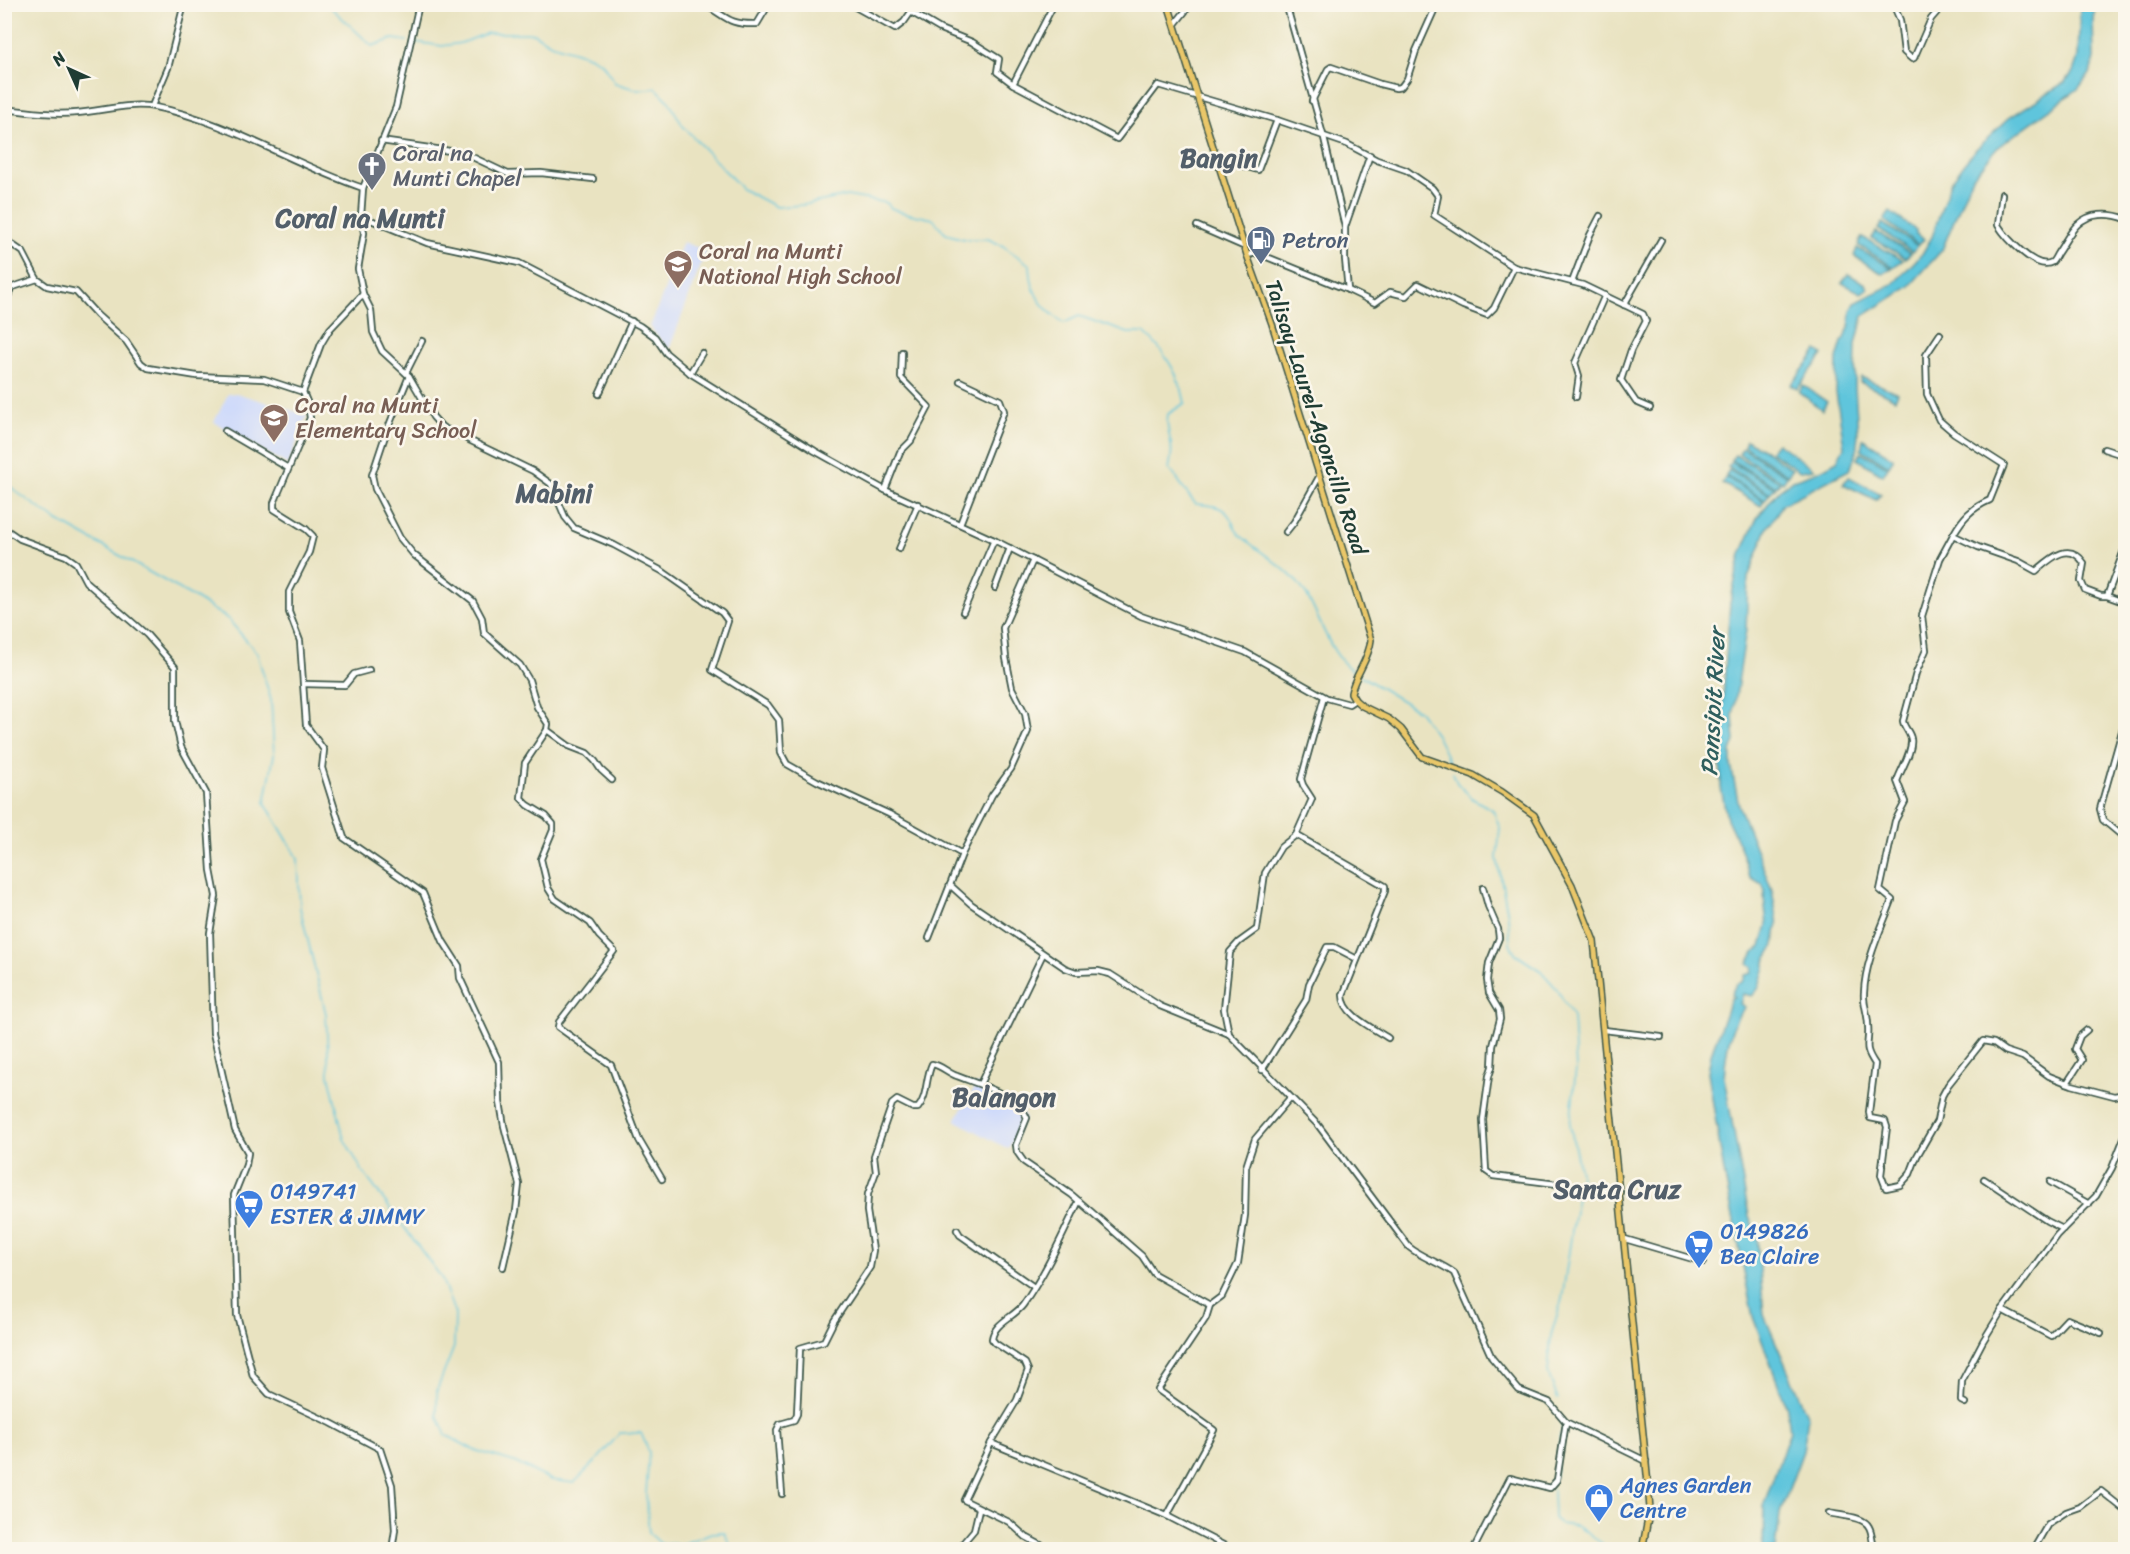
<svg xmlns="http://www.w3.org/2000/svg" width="2130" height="1554" font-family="Sriracha,sans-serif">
  <rect width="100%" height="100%" fill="#fbf7ec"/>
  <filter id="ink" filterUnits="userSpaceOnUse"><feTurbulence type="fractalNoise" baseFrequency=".0167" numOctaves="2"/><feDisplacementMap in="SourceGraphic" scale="12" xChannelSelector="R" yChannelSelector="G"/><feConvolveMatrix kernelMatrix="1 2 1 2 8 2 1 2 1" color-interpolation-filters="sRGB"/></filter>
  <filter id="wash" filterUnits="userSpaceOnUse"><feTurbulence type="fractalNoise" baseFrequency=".008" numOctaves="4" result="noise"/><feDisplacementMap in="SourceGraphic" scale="24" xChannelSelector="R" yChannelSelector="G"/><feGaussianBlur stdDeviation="1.35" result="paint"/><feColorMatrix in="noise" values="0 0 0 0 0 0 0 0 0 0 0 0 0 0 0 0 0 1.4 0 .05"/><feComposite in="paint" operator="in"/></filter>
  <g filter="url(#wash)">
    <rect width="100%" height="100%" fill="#e9e3c1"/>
    <g fill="#cfdafa">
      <polygon points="683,242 706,251 669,350 650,327"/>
      <polygon points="236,393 307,415 288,465 214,422 228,394"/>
      <polygon points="977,1084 1020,1109 1025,1118 1008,1149 955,1120"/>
    </g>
    <g fill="#5fc5dc" stroke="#3f8188" stroke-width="1.5">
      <path d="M2080,5H2096L2093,18L2094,58L2090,74L2078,89L1999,146L1971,179L1942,250L1909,287L1863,316L1856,344L1855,387L1858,434L1856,454L1849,470L1783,504L1767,528L1748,578L1746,630L1733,716L1735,741L1731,752V765L1739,806L1772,890L1778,924L1773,948L1765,961V967L1758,989L1752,996L1743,994L1740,1004L1745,1007C1729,1024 1726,1054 1724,1077L1749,1216L1757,1236L1764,1315L1808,1417L1803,1451L1780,1513L1776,1549H1763L1764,1504L1790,1431L1787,1408L1753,1317L1724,1172L1708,1073L1711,1054L1731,998L1734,997L1731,995L1736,984L1742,982L1745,975L1752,973L1753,967L1748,964L1754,952L1761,947L1767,925L1764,898L1765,891L1762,884L1750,877L1741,849L1727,819L1721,788L1720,739L1730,603L1741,554L1757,518L1779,490L1793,480L1819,471L1837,461L1844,447L1836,392L1837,359L1842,342L1849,328L1851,311L1855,303L1893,284L1922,254L1932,237L1950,183L1973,152L2009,118L2065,82L2073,72L2078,57Z"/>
      <polygon points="1890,212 1916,230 1916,234 1924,239 1919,245 1884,220"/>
      <polygon points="1882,223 1918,246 1913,252 1878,229"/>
      <polygon points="1876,232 1911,253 1905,258 1872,238"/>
      <polygon points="1862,237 1903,260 1893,267 1858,245"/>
      <polygon points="1857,248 1892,268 1883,274 1854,256"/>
      <polygon points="1848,274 1866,284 1868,289 1861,293 1842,283"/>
      <polygon points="1817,351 1823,355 1797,389 1791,385"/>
      <polygon points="1861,377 1898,393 1895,399 1860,382"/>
      <polygon points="1803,385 1827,402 1822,410 1799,392"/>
      <polygon points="1863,439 1894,458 1889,466 1861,449"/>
      <polygon points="1746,440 1766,451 1792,469 1788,475 1744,446"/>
      <polygon points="1777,443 1814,469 1800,471 1770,451"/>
      <polygon points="1743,448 1787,476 1783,482 1739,454"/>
      <polygon points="1861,452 1888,467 1883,475 1857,459"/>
      <polygon points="1735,455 1780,482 1776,487 1731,460"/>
      <polygon points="1731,462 1775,488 1770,493 1728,467"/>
      <polygon points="1729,470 1769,494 1765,500 1726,476"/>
      <polygon points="1726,477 1764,501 1761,506 1722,483"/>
      <polygon points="1849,477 1881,494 1876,500 1843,484"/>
    </g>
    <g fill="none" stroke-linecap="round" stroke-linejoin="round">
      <g stroke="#5fc5dc" stroke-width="1.5">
        <polyline points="327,4 372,46 393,39 407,41"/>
        <path d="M415,42L442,46L461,43L488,33H533L551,44L589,56L602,63L615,83L638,90L656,88L668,100L683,126L742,189L776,207L803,205L847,196L887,203L891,208L901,212L933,219L946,234L964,239H988L1003,246L1030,265C1031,294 1040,307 1064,323L1079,316L1128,333H1144C1165,351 1180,376 1185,403L1168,414C1166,424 1168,429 1170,439C1173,449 1171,459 1169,469C1180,480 1185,493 1196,504C1210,505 1224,505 1231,519C1234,525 1236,531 1240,535C1259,552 1280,563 1297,582C1320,608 1326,656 1356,673"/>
        <polyline points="4,481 18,493 53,518 190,595 228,619 257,653 271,700 274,755 265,803 298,858 300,908 326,1014 329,1075 344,1139 363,1172 441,1277 455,1314 454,1347 437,1390 437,1415 446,1435 474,1450 514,1462 551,1480 574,1483 597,1460 620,1433 641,1433 649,1452 646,1494 649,1533 661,1544 683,1544 711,1533 724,1532 733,1550"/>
        <polyline points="1361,676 1419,711 1436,735 1449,761"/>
        <polyline points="1453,773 1457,783 1473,799 1493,810 1500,828 1497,858 1508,915 1510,943 1515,954 1541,971 1557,989 1573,1017 1576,1069 1570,1125 1580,1173 1579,1185"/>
        <polyline points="1558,1399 1548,1373 1551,1335 1562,1299 1578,1190"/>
        <polyline points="1555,1477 1562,1423"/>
        <polyline points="1553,1489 1554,1518 1559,1524 1576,1526 1612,1550"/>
      </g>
    </g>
  </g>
  <g filter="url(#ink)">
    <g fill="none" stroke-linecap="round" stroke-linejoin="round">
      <g stroke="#3d5649" stroke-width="8">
        <g id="minor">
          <path d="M704,4C727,17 728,25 757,24L769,4"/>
          <polyline points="850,4 895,29 904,22 911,12 940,29 972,42 999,59 997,72 1013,84 1117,139 1158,85 1277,120"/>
          <polyline points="1286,4 1324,138 1345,227 1345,259 1348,290"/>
          <polyline points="1893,4 1900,20 1904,52 1912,59 1914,58 1931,19 1944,4"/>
          <polyline points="1175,24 1191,4"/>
          <polyline points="1013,84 1054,4"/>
          <polyline points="1312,101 1328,69 1331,67 1380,84 1396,88 1401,87 1407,79 1416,51 1437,4"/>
          <polyline points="152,106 168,68 184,4"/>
          <path d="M4,109C29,112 53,115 77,113C103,111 129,102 155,107C228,121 292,164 363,188L361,216L427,243L519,263L640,326L655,337L666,353L690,373L815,451L885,490L994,540L1141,616L1245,652L1327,698L1349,704L1355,700"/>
          <polyline points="381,141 464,153 508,174 541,173 593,179"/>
          <polyline points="1218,159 1258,170 1277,120 1347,144 1377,160 1406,170 1432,188 1438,196 1434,215 1514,267 1494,308 1487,315 1463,306 1418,284 1406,296 1390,292 1375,303 1348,290 1257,253 1247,255"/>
          <polyline points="363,188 396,107 419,4"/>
          <path d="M2002,194L1998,225C2005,236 2036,272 2052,262C2053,261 2056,256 2057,254C2069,237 2075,217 2099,215C2109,214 2116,215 2126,219"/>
          <polyline points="361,216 364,233 358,269 363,294 371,310 373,332 382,351 409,376 433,417 442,427 533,471 551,484 565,517 574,528 614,545 662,571 722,613 728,621 712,670 768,705 779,720 781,753 787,764 817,781 889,814 962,854"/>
          <polyline points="1197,226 1245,247"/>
          <polyline points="1345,227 1370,155"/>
          <polyline points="4,239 23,252 37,279 47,286 76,292 97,315 126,341 141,363 148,368 197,376 264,379 303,392"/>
          <polyline points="1514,267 1583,285 1643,314 1646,321 1631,350 1621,380 1636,402 1650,408"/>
          <polyline points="1572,282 1590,235 1600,216"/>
          <polyline points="4,290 37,279"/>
          <polyline points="363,294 330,329 321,344 303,392 308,404 310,418 274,503 274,509 306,529 313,536 309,552 289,592 289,612 300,641 306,725 324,750 322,768 344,838 423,893 443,941 459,966 460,978 499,1062 500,1102 504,1126 519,1184 516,1211 503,1267"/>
          <polyline points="1624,305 1661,240"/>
          <polyline points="4,308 11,288"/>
          <path d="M1940,334L1926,355L1927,394L1939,420L1954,433L2004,465L1990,500C1972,508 1963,517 1953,535"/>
          <polyline points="406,373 422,341"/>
          <polyline points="690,373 702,353"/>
          <polyline points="409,376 386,433 372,475 375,489 400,538 414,555 473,601 482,618 484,633 520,665 529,680 537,707 548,724 547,730 569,746 587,753 595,761 601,770 612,780"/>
          <polyline points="599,394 632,321"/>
          <polyline points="1576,397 1579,376 1575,363 1605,295"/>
          <polyline points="225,431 288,468"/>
          <polyline points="2104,449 2126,456"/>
          <polyline points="885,490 900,452 911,441 929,407 901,378 902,352"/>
          <polyline points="960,524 1004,411 1000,400 960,381"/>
          <polyline points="4,528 20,539 66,556 76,563 86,582 147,635 175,667 175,721 181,747 206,793 211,870 216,896 210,933 213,1033 235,1130 248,1153 246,1165 234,1195 237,1315 253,1376 269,1394 331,1423 380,1449 392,1485 395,1530 392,1550"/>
          <polyline points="1286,532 1294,522 1319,477"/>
          <path d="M2126,545L2107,596H2101L2085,590L2081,581L2084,563C2069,540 2050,559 2036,571L2018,561L1978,547L1953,535L1940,559L1922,616L1926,650L1916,673L1903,721C1904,728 1910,732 1911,739C1913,751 1901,769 1897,781L1905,802L1895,821L1880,890L1892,900C1881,930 1865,961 1864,993C1863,1004 1868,1014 1868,1025C1870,1045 1862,1045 1875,1064L1869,1112L1870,1118L1885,1121L1887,1127L1881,1175L1886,1188L1900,1185L1910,1174L1917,1156L1937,1121L1942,1096L1948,1085L1983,1041L1994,1043L2005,1051L2023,1057L2049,1076L2072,1085L2114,1096L2126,1094"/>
          <polyline points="899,549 918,504"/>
          <path d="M1033,560L1003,628L1006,658L1012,688L1025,713L1028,731L1011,769L992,795L962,854L950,885L971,904L1065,968L1076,972L1098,971L1110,974L1160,1006L1229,1034L1318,1125L1409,1247C1422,1258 1439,1262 1454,1273L1492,1358L1519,1390L1549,1402L1566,1422L1646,1461"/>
          <polyline points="995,588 1010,548"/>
          <polyline points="2107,596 2126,603"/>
          <polyline points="963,612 994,540"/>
          <polyline points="304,684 345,685 354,674 369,670"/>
          <polyline points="547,730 525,763 521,798 528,805 546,816 553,824 553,830 541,859 548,888 555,899 590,923 599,936 614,951 559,1022 558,1027 611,1065 639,1140 662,1179"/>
          <path d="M1296,835L1385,886V891L1343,995C1343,1015 1373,1028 1388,1038"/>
          <polyline points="2121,835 2103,820 2100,809 2126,717"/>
          <polyline points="1483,888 1488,906 1498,929 1499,938 1489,963 1487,980 1489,993 1499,1010 1500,1019 1493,1046 1492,1067 1489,1076 1483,1120 1486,1171 1493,1176 1620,1192"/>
          <polyline points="929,938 950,885"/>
          <polyline points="2125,940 2126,940"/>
          <polyline points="1604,1030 1661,1037"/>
          <polyline points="1229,1034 1224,1009 1230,952 1239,942 1257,929 1265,873 1281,847 1296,835 1312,799 1303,785 1301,779 1324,697"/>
          <polyline points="1262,1070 1306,1000 1309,984 1327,947 1334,947 1357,959"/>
          <polyline points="2067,1083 2082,1060 2075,1049 2080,1036 2087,1030"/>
          <polyline points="980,1084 1043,954"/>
          <polyline points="1984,1179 2047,1221 2063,1229"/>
          <polyline points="2050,1182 2089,1204"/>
          <polyline points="957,1230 960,1235 1034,1287"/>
          <polyline points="1625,1239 1703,1262"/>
          <polyline points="1210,1305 1222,1296 1238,1263 1245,1215 1246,1167 1255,1139 1290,1098"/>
          <polyline points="2002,1310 2051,1336 2067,1319 2101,1333"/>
          <polyline points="1965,1403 1961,1401 1962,1381 1983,1341 2002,1310 2057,1235 2096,1196 2112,1168 2126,1133"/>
          <path d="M991,1443L1017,1400L1028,1370L1025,1363L995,1343L992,1339C994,1323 1014,1317 1023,1305C1046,1273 1062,1236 1079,1201"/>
          <path d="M782,1494L777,1430L780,1424L794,1420L797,1414L800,1348L824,1341L834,1321L870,1267L873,1250L867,1211L868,1194L876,1172L874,1156L892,1104L897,1100L913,1108H918C928,1096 925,1079 932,1064C941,1065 948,1073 957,1076C977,1084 1019,1095 1027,1118L1016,1145L1017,1152L1024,1162L1072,1195L1142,1256L1154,1274L1210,1305L1206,1318L1158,1390L1214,1430L1167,1516"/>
          <path d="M1829,1513C1840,1516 1864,1516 1869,1527C1873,1534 1871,1542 1876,1550"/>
          <polyline points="957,1550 974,1530 979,1509"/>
          <polyline points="1050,1550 1026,1537 1009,1522 964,1500 991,1443 1167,1516 1233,1550"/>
          <polyline points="1473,1550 1510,1478 1550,1488 1557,1480 1566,1422"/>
          <polyline points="2033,1550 2048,1524 2066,1512 2080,1507 2101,1491 2126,1511"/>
        </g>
      </g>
      <g stroke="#3d5649" stroke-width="8">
        <path id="major" d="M1168,4L1247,255L1272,324L1371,640C1369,660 1355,674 1351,693L1355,700L1362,706L1389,719L1401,729L1422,757L1473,775L1502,792L1534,815L1572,885L1594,941L1648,1484L1650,1509L1642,1550"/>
      </g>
      <use href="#minor" stroke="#fff" stroke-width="4.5"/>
      <use href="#major" stroke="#eac769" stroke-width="5"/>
    </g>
  </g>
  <defs>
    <g id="church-pin" transform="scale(1.5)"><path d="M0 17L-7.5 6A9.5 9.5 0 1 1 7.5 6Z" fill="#6b7280" stroke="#fbf7ec"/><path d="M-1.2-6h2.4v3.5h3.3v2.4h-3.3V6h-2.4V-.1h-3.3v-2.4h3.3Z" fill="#fff"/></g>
    <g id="fuel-pin" transform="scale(1.5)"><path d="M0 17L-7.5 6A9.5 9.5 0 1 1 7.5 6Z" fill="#5c6f8a" stroke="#fbf7ec"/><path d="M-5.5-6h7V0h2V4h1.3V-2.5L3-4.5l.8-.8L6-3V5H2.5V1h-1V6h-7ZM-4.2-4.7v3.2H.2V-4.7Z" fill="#fff"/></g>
    <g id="school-pin" transform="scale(1.5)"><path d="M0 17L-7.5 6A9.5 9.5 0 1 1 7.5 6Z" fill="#8d6e63" stroke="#fbf7ec"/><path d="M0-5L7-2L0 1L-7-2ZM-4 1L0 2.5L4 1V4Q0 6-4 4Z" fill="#fff"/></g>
    <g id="supermarket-pin" transform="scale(1.5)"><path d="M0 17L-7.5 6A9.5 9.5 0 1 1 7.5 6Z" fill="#3f7fe0" stroke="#fbf7ec"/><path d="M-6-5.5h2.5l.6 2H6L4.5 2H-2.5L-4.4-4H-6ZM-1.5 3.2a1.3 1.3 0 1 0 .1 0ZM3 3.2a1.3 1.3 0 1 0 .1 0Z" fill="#fff"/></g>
    <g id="shop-pin" transform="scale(1.5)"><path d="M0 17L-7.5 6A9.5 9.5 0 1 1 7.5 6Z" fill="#3f7fe0" stroke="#fbf7ec"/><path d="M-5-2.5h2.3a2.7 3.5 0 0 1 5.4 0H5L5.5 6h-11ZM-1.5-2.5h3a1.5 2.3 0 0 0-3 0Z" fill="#fff"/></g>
  </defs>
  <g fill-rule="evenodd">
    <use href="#church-pin" x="372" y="166"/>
    <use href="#fuel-pin" x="1261" y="240"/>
    <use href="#school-pin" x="678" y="264"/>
    <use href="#school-pin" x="274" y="418"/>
    <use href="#supermarket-pin" x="249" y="1204"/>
    <use href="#supermarket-pin" x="1699" y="1244"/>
    <use href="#shop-pin" x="1599" y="1498"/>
  </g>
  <g text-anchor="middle" stroke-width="5" stroke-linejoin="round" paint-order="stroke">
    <g font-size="22" fill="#5b616d" stroke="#fbf7ec" text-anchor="start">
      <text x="393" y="161">Coral na<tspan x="393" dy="25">Munti Chapel</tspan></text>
    </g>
    <g font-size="22" fill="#4e5e75" stroke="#fbf7ec" text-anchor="start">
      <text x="1282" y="248">Petron</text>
    </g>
    <g font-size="22" fill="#785e54" stroke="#fbf7ec" text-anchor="start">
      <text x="699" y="259">Coral na Munti<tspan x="699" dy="25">National High School</tspan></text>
      <text x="295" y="413">Coral na Munti<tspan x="295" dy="25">Elementary School</tspan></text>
    </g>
    <g font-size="22" fill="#1f3d34" stroke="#fbf7ec">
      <text transform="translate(1317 417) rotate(72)" y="8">Talisay-Laurel-Agoncillo Road</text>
    </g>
    <g font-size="22" fill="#366cbe" stroke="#fbf7ec" text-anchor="start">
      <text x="270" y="1199">0149741<tspan x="270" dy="25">ESTER &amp; JIMMY</tspan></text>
      <text x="1720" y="1239">0149826<tspan x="1720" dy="25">Bea Claire</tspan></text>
      <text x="1620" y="1493">Agnes Garden<tspan x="1620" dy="25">Centre</tspan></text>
    </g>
    <g font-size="24" font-style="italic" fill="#2f5f5e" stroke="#fbf7ec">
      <text transform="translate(1713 702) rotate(-87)" y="8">Pansipit River</text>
    </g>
    <g font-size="26" font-weight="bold" fill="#535f6a" stroke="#fbf7ec">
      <text x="1219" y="167">Bangin</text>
      <text x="360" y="227">Coral na Munti</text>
      <text x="554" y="502">Mabini</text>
      <text x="1004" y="1106">Balangon</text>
      <text x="1617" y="1198">Santa Cruz</text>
    </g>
  </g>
  <rect width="2130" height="1554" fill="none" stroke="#fbf7ec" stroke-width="24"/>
  <g transform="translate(69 69) rotate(315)" stroke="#fbf7ec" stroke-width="4.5" paint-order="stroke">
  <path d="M0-4.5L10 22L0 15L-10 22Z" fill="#1f3d34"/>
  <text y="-9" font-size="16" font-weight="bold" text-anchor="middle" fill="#1f3d34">N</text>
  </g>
</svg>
